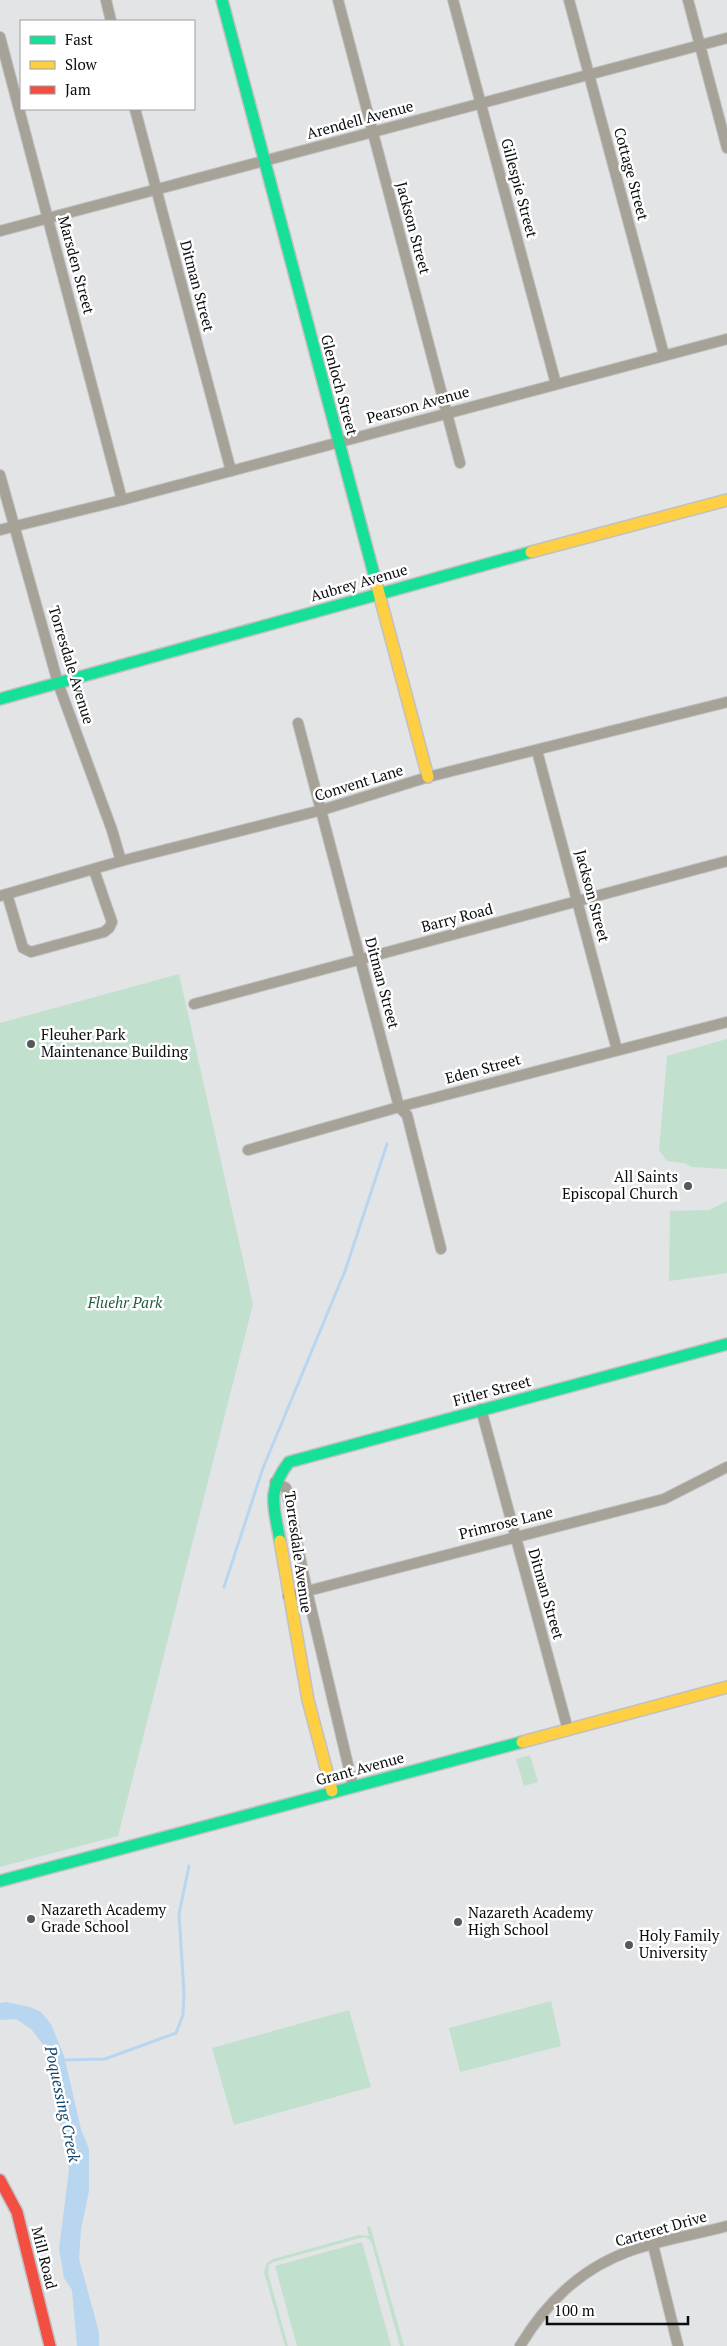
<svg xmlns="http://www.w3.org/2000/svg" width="727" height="2346" font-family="'PT Serif',serif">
  <rect width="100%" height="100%" fill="#e2e4e6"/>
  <g fill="#c2e0ce">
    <polygon points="179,974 253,1304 118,1836 0,1867 0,1023"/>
    <polygon points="727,1039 727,1169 692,1167 684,1163 667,1161 659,1150 667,1056"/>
    <polygon points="727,1201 727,1273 669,1281 670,1211 709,1210"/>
    <polygon points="530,1755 538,1782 524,1786 516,1759"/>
    <polygon points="551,2001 561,2046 460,2072 449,2028"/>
    <polygon points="349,2010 371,2087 234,2125 212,2048"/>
    <polygon points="370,2226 404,2346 400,2346 372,2244 369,2239 364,2237 273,2262 269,2265 268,2273 288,2346 285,2346 264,2272 267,2263 273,2259 359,2235 369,2236 367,2227"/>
    <polygon points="362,2242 391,2346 297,2346 275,2266"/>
  </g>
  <polygon fill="#b9d6f0" points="6,2002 30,2007 41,2012 51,2024 64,2056 81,2129 89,2149 89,2191 81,2230 79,2259 99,2332 99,2346 77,2346 72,2290 64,2278 59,2249 69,2170 47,2050 32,2030 16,2019 0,2020 0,2003"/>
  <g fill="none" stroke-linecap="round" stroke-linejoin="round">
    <g stroke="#b9d6f0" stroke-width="3">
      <polyline points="224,1587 263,1468 345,1271 387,1144"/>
      <polyline points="61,2060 105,2059 176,2033 183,2015 184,1993 179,1914 189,1866"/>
    </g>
    <g stroke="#c0c1c3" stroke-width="12">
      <g id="street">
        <polyline points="106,0 111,21"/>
        <polyline points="338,0 460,463"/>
        <polyline points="453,0 556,384"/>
        <polyline points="569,0 664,355"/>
        <polyline points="688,0 727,148"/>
        <polyline points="0,37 122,500"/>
        <polyline points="135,109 231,471"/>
        <polyline points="0,231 727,38"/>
        <polyline points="0,475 58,683 112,830 121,861"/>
        <polyline points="0,530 122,500 727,339"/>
        <polyline points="298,723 399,1107 407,1115 441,1249"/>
        <polyline points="537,751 617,1050"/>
        <polyline points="7,894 23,948 31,952 104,932 109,928 112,922 94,870"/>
        <polyline points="0,896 121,861 322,810 428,777 727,702"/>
        <polyline points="194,1004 727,861"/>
        <polyline points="248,1150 399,1107 727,1022"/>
        <polyline points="481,1409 568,1730"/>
        <polyline points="275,1482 286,1488 307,1591 353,1786"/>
        <polyline points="288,1596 664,1499 727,1467"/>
        <polyline points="653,2245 678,2346"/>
        <path d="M520,2346C546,2303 579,2270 627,2252C658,2240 694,2235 727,2226"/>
      </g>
    </g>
    <g stroke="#c0c1c3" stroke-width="14">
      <g id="fast">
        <polyline points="222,0 377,586"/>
        <polyline points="0,699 531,552"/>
        <path d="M280,1541C274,1506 266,1492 289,1462L727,1344"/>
        <polyline points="0,1881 522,1742"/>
      </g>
    </g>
    <g stroke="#c0c1c3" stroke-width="14">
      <g id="slow">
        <polyline points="531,552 727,500"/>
        <polyline points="377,586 428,777"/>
        <polyline points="280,1541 308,1700 332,1791"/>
        <polyline points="522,1742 727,1687"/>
      </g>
    </g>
    <g stroke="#c0c1c3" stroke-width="14">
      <polyline id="jam" points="0,2180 17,2212 50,2346"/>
    </g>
    <use href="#street" stroke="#a6a298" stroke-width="10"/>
    <use href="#fast" stroke="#16e098" stroke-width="11"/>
    <use href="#slow" stroke="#ffcf43" stroke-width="11"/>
    <use href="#jam" stroke="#f24e42" stroke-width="11"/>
  </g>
  <g fill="#56585a" stroke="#fff" stroke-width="2">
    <circle cx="31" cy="1044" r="5"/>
    <circle cx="688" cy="1186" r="5"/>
    <circle cx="31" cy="1919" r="5"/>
    <circle cx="458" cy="1922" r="5"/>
    <circle cx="629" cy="1945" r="5"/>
  </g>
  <g text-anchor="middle" stroke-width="5" stroke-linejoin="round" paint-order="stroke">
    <g font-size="15" fill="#0b0c0e" stroke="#fff">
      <text transform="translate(360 120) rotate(-15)" y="5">Arendell Avenue</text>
      <text transform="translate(631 174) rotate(75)" y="5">Cottage Street</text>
      <text transform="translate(519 188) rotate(75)" y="5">Gillespie Street</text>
      <text transform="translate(413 228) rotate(75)" y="5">Jackson Street</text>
      <text transform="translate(76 265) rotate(75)" y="5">Marsden Street</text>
      <text transform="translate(197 286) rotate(75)" y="5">Ditman Street</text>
      <text transform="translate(339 385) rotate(75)" y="5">Glenloch Street</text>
      <text transform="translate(418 405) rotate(-15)" y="5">Pearson Avenue</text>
      <text transform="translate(359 583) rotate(-16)" y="5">Aubrey Avenue</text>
      <text transform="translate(71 665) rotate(73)" y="5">Torresdale Avenue</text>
      <text transform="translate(359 783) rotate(-17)" y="5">Convent Lane</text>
      <text transform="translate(592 896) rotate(75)" y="5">Jackson Street</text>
      <text transform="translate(457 918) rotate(-15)" y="5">Barry Road</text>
      <text transform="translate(382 983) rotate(75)" y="5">Ditman Street</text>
      <text transform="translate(483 1069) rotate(-15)" y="5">Eden Street</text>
      <text transform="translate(492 1391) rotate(-15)" y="5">Fitler Street</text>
      <text transform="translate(506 1523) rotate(-14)" y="5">Primrose Lane</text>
      <text transform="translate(298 1552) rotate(82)" y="5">Torresdale Avenue</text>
      <text transform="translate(546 1594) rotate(74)" y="5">Ditman Street</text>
      <text transform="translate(360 1769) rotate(-15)" y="5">Grant Avenue</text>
      <text transform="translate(661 2229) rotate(-16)" y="5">Carteret Drive</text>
      <text transform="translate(44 2258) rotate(76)" y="5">Mill Road</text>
    </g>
    <g font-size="15" fill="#0b0c0e" stroke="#fff" text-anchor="start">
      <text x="41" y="1040">Fleuher Park<tspan x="41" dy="17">Maintenance Building</tspan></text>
      <text x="678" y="1182" text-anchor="end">All Saints<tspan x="678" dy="17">Episcopal Church</tspan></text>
      <text x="41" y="1915">Nazareth Academy<tspan x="41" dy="17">Grade School</tspan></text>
      <text x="468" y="1918">Nazareth Academy<tspan x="468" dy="17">High School</tspan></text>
      <text x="639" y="1941">Holy Family<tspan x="639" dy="17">University</tspan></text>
    </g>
    <g font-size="15" font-style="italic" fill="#225e3c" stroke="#fff">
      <text x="125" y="1308">Fluehr Park</text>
    </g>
    <g font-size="16" font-style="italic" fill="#14466c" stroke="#fff">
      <text transform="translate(63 2104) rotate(78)" y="6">Poquessing Creek</text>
    </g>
  </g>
  <rect x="20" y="20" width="175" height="90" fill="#ffffff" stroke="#9d9e9f"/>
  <rect x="30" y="36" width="25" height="8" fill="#16e098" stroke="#9d9e9f"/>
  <text x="65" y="45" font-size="15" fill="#0b0c0e">Fast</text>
  <rect x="30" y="61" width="25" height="8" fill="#ffcf43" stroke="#9d9e9f"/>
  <text x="65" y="70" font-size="15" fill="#0b0c0e">Slow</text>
  <rect x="30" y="86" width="25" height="8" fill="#f24e42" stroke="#9d9e9f"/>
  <text x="65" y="95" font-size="15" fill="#0b0c0e">Jam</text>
  <path d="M547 2316v8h141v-8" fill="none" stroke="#0b0c0e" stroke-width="2.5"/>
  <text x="554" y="2316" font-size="15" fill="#0b0c0e" stroke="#ffffff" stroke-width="4" paint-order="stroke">100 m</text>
</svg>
